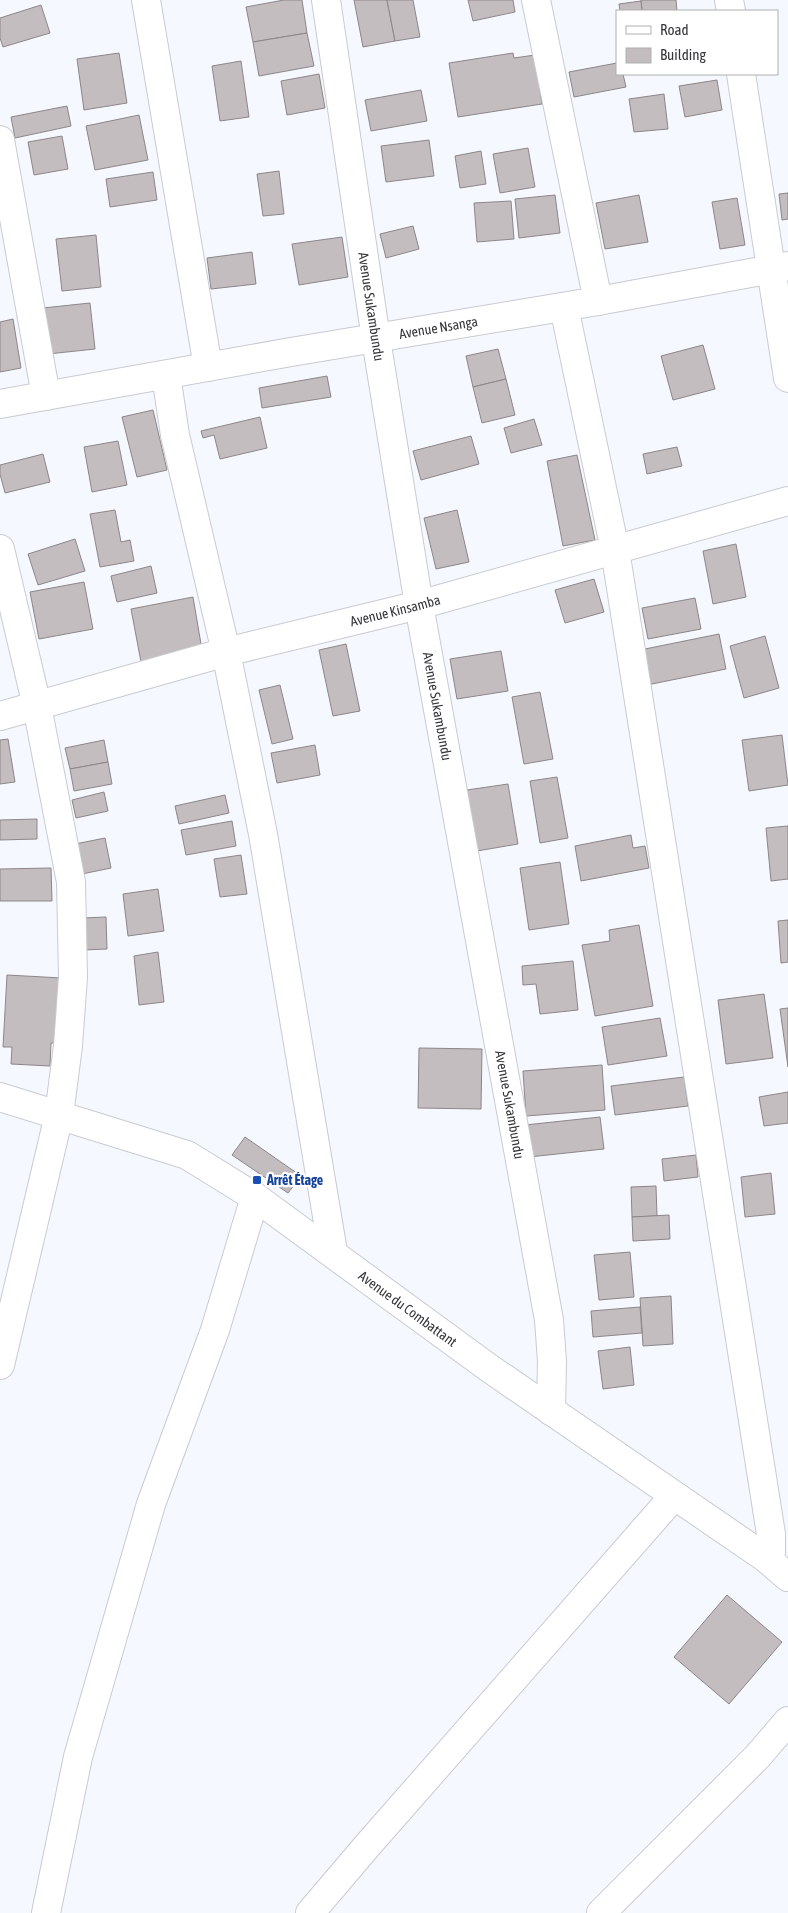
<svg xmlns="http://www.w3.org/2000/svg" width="788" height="1913" font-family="'Asap Condensed',sans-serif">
  <rect width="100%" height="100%" fill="#f5f8fe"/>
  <g fill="#c4bdbf" stroke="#8d8688">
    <polygon points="302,0 307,33 253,42 246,7 284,0"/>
    <polygon points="354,0 387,0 395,41 363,47"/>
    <polygon points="387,0 413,0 420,37 395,41"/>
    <polygon points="468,0 513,0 515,12 473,21"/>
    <polygon points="641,0 676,0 677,11 642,11"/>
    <polygon points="641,1 642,11 620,11 619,4"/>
    <polygon points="41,5 50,33 3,47 0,38 0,18"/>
    <polygon points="307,33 314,66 259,76 253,42"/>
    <polygon points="119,53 127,103 84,110 77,59"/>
    <polygon points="513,53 514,58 535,55 542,104 458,117 449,63"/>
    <polygon points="241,61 249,117 220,121 212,66"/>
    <polygon points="617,63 617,74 623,74 626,87 574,97 569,72"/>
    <polygon points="319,74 325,108 287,115 281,81"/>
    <polygon points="717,80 722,110 685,117 679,86"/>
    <polygon points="421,90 427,121 371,131 365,100"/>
    <polygon points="664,94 668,129 634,132 629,99"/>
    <polygon points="67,106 71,126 15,138 11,117"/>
    <polygon points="139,115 148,160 95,170 86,126"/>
    <polygon points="62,136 68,169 34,175 28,142"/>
    <polygon points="429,140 434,176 386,182 381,146"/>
    <polygon points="528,148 535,187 500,193 493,154"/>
    <polygon points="481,151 486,184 460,188 455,156"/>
    <polygon points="279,171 284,214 263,216 257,174"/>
    <polygon points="153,172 157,200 110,207 106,179"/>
    <polygon points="788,193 788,219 782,220 779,194"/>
    <polygon points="555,195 560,233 519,238 515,199"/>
    <polygon points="639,195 648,242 605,249 596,203"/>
    <polygon points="737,198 745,245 720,249 712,202"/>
    <polygon points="511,201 514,239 477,242 474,203"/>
    <polygon points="413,226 419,249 386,258 380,234"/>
    <polygon points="96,235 101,287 62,291 56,239"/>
    <polygon points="342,237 348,277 299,285 292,244"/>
    <polygon points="252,252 256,284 211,289 207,258"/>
    <polygon points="90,303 95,349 48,354 43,308"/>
    <polygon points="13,319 21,368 0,372 0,322"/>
    <polygon points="703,345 715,389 673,400 661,356"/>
    <polygon points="498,349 506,379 473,387 466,356"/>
    <polygon points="327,376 331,397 262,408 259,388"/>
    <polygon points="506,379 515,415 482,423 473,387"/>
    <polygon points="153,410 167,470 137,477 122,417"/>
    <polygon points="260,417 267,448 220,459 214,435 203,438 201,431"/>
    <polygon points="534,419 542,445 511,453 504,428"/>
    <polygon points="471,436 479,464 421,480 413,451"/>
    <polygon points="118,441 127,485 92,492 84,447"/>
    <polygon points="677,447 682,466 647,474 643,454"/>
    <polygon points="43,454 50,482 5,493 0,474 0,465"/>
    <polygon points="577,455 595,540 563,546 547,461"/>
    <polygon points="115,510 121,542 130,540 134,561 100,567 90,514"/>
    <polygon points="457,510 469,562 436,569 424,518"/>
    <polygon points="75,539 85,571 38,585 28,554"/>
    <polygon points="736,544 746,597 713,604 703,551"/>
    <polygon points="151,566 157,593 117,602 111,576"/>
    <polygon points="594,579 604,612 565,623 555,590"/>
    <polygon points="84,582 93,629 39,639 30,592"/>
    <polygon points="193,597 202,650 141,662 131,609"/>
    <polygon points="695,598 701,629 648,639 642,608"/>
    <polygon points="719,634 726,669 647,685 640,650"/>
    <polygon points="765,636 779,688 744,698 730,646"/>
    <polygon points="346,644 360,711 333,716 319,650"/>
    <polygon points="501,651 508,691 457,699 450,659"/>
    <polygon points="280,685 293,739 272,744 259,690"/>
    <polygon points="540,692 553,759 524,764 512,697"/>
    <polygon points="782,735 788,785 749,791 742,740"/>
    <polygon points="8,739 15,782 0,784 0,740"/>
    <polygon points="104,740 108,762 70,769 65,748"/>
    <polygon points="315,745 320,775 277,783 271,753"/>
    <polygon points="108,762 112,784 74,791 70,769"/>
    <polygon points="557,777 568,838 540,843 530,781"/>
    <polygon points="508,784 518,844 477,851 467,790"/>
    <polygon points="104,792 108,811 76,818 72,800"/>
    <polygon points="225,795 229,813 179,824 175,806"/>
    <polygon points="37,819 37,839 0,840 0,820"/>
    <polygon points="232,821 236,846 186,855 181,830"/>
    <polygon points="788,826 788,879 771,881 766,828"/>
    <polygon points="631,835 633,848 645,846 649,868 581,881 575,846"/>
    <polygon points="105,838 111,868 82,874 75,844"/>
    <polygon points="241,855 247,894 220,897 214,859"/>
    <polygon points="560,862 569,924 529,930 520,868"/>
    <polygon points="51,868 52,901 0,901 0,869"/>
    <polygon points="158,889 164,931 128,936 123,894"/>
    <polygon points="106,917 107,949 83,950 82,918"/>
    <polygon points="788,920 788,962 781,963 778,921"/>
    <polygon points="639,925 653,1006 595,1016 582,945 610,941 609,930"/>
    <polygon points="158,952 164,1002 139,1005 134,956"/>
    <polygon points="573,961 578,1010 540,1014 536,984 523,985 522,966"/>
    <polygon points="7,975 62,978 58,1043 51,1043 50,1066 11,1064 12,1047 3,1047"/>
    <polygon points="764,994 773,1058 726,1064 718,1000"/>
    <polygon points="788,1008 788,1067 780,1009"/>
    <polygon points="660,1018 667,1056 608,1065 602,1027"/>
    <polygon points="419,1048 482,1049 481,1109 418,1108"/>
    <polygon points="602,1065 605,1110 526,1116 523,1071"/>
    <polygon points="684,1077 688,1106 615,1115 611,1086"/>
    <polygon points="788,1092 788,1123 764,1126 759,1097"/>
    <polygon points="600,1117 604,1149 529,1157 525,1125"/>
    <polygon points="245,1137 301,1176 288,1193 232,1155"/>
    <polygon points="696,1155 698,1177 664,1181 662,1159"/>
    <polygon points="771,1173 775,1214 745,1217 741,1177"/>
    <polygon points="656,1186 657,1216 632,1217 631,1187"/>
    <polygon points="669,1215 670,1239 633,1241 632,1217"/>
    <polygon points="630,1252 634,1297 599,1300 594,1255"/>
    <polygon points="671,1296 673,1344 643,1346 640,1298"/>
    <polygon points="640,1307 642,1333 593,1337 591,1311"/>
    <polygon points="630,1347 634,1385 603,1389 598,1351"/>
    <polygon points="727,1595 782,1642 729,1704 674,1657"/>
  </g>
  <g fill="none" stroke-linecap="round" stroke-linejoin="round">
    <g stroke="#c8cbd1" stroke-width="30">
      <g id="street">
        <polyline points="146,0 208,367"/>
        <path id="s1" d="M326,0L376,339L419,605L549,1320L552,1361L551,1411"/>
        <polyline points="536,0 598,301"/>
        <polyline points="729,0 731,11"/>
        <polyline points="741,74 788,378"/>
        <polyline points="0,140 46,396"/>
        <polyline points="564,307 615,550 771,1534 771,1552 767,1559"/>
        <polyline points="166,375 175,435 226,652 263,834 333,1252"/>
        <path id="s2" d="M0,404L291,352L598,301L788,266"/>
        <polyline points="0,549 37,706 71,882 73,977 68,1046 59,1115 0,1365"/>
        <path id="s3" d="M0,716L226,652L419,605L788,501"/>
        <polyline points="46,1913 78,1757 151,1504 215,1330 255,1197"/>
        <polyline points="310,1913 367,1846 674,1496"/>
        <polyline points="601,1913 757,1757 788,1721"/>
      </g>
    </g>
    <g stroke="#c8cbd1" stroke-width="30">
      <g id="secondary">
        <path id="s4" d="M0,1097L187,1155L255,1197L489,1368L767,1559L788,1577"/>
      </g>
    </g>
    <use href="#street" stroke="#fff" stroke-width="28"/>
    <use href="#secondary" stroke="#fff" stroke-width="28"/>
  </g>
  <rect fill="#1a4fb4" stroke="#fff" stroke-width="2" x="252" y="1175" width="10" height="10" rx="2.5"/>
  <g text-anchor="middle" stroke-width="4.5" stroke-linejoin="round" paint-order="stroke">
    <g font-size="14" fill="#353639" stroke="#fff">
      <text dy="5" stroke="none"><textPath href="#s1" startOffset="310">Avenue Sukambundu</textPath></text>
      <text dy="5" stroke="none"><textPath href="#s2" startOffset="445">Avenue Nsanga</textPath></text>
      <text dy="5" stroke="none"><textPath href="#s3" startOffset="409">Avenue Kinsamba</textPath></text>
      <text dy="5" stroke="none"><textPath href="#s1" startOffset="715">Avenue Sukambundu</textPath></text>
      <text dy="5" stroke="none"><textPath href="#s1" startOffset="1120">Avenue Sukambundu</textPath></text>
      <text dy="5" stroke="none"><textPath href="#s4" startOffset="465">Avenue du Combattant</textPath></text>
    </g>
    <g font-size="14" font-weight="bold" fill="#164399" stroke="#fff" text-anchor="start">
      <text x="267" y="1185">Arrêt Étage</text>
    </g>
  </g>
  <rect x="616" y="10" width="162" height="65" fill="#ffffff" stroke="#aeafb0"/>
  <rect x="626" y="26" width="25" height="8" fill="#ffffff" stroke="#aeafb0"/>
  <text x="660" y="35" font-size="15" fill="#353639">Road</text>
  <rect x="626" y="48" width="25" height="15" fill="#c4bdbf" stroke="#aeafb0"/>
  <text x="660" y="60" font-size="15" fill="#353639">Building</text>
</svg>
